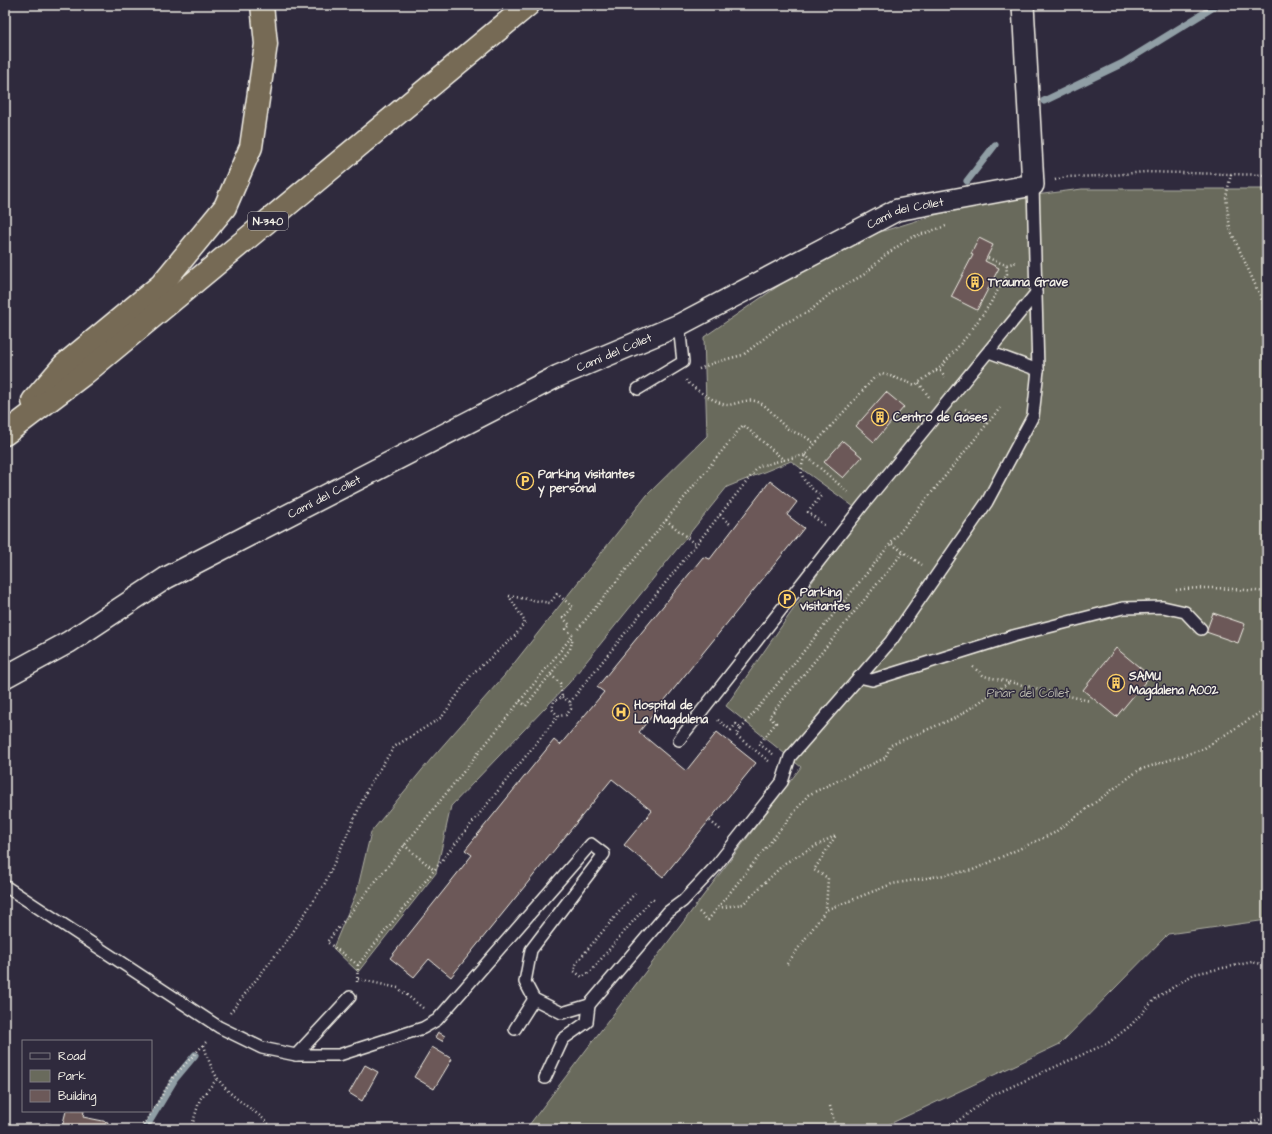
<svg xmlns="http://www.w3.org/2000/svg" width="1272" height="1134" font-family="'Architects Daughter',sans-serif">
  <rect width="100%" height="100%" fill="#2f2a3d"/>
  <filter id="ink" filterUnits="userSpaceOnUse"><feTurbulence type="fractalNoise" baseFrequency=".025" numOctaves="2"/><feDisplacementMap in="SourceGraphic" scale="8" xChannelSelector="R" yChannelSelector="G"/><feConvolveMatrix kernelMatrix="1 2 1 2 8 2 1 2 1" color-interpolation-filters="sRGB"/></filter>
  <g filter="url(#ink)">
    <polygon fill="#696a5c" stroke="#aeaea2" points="1082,189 1267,189 1267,920 1168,934 1060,1044 879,1129 526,1129 801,767 726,706 861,512 791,461 727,487 569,683 451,806 436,873 358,972 333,948 357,891 371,832 431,759 504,676 647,495 707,436 704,337 838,245 974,203"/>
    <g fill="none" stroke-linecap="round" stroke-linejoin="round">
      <g stroke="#909ea5" stroke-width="7">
        <polyline points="1044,101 1123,63 1217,5"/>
        <polyline points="967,181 995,145"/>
        <polyline points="145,1129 175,1079 195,1055"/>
      </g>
    </g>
    <g fill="#6c5959" stroke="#f4f1e8">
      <polygon points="979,238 993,245 985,261 999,268 977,310 951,297 973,255 971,254"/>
      <polygon points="886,392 904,407 874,442 856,426"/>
      <polygon points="843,441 862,457 843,478 824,462"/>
      <polygon points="770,481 797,502 787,515 804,528 639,732 686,771 717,732 756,763 663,877 624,845 652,811 612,779 451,977 429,959 414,977 390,958 472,855 465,850 554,740 560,745 604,692 597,687 703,557 710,559"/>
      <polygon points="1213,613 1245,624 1238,643 1206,632"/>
      <polygon points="1116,648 1150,676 1116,717 1083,690"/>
      <polygon points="438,1032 445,1036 442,1041 435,1037"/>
      <polygon points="432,1047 452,1059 434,1089 414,1077"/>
      <polygon points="365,1065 378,1072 362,1101 349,1093"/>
      <polygon points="66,1111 84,1111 83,1117 108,1122 107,1129 73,1129 62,1127"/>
      <polygon points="46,1123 62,1127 73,1129 45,1129"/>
    </g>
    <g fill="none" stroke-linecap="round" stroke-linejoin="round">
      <g stroke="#f4f1e8" stroke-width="14">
        <g id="lane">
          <polyline points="989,352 1038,370"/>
          <polyline points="638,389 683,362 679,325"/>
          <polyline points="859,677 872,680 1013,636 1123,608 1163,607 1185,612 1201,629"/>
          <polyline points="679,740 863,505 1036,293"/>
          <polyline points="5,886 219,1027 262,1048 296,1055 339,1055 423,1028 437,1020 591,844 604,854 531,950 525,982 534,999 562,1013 589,1005 668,912 683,901 715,867 782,782 790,757 891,641 987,502 1033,416 1038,370 1033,185"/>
          <polyline points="515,1029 534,999"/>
          <polyline points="296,1055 350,997"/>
          <polyline points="545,1078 563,1039 587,1022 589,1005"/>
        </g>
      </g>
      <g stroke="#f4f1e8" stroke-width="24">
        <g id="street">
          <path id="s1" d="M5,677L69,642L166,578L558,376L679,325L897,210L1033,185L1023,5"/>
        </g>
      </g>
      <g stroke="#f4f1e8" stroke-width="25">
        <g id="highway">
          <polyline points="33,401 64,365 161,285 225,207 251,147 266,44 262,5"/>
          <polyline points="5,434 84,374 528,5"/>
        </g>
      </g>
      <g stroke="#f4f1e8" stroke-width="2.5" stroke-dasharray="1 3" stroke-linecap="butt">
        <polyline points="1231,174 1226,197 1230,229 1267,311"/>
        <polyline points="1055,180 1066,177 1102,176 1145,172 1267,175"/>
        <polyline points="988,258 1006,265 1017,262"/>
        <polyline points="699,369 716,362 743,355 781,325 810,311 831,293 865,274 884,256 910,238 946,226"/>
        <polyline points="936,371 941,371 945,377"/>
        <path d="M686,380C690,387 719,405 728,405C737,404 745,399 755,401C770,405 776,421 788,429C798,435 805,434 814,444"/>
        <polyline points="919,383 929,397"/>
        <polyline points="965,409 988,424"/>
        <polyline points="805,455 850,494"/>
        <polyline points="720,515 730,524"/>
        <polyline points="666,520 696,545"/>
        <path d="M824,525L808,512L821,496C804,482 797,478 805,455L874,378L882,373L915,385L941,367L968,335L990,304L1007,274L1006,265"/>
        <polyline points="892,544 922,565"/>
        <path d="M1176,590C1207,586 1237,589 1267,592"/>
        <polyline points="509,596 550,603 557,594 573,607 563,618 570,625 566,629 573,635"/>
        <polyline points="578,629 743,425 784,460"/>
        <polyline points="973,667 984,676 1090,701"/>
        <polyline points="551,675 560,683 562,697"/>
        <polygon points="562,697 570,702 571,709 566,715 558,716 552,709 554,701"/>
        <polyline points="520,701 526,706 528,703 570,649 573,638"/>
        <polyline points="570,702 759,466 804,455"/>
        <polyline points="718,720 731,730 736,724 741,729 736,735 770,762"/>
        <polyline points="741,729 1000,408"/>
        <polyline points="773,754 759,744 776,723 769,717 904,551"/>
        <polyline points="710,821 721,830"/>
        <polyline points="404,845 434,870"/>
        <polyline points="635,893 577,962 574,971 582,977 590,972 652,899 655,901"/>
        <polyline points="718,908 743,904 785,863 836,835 814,870 828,878 826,909"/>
        <polyline points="699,912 708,920 808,795 885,758 891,745 957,717 1010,682"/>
        <polyline points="787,964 826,910 892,884 973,870 1054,833 1139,770 1203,749 1267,708"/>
        <polyline points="358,965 327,942 573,635"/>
        <polyline points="358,979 398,988 423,1008"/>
        <polyline points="357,982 358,965 558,716"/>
        <polyline points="230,1013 289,938 325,883 370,784 394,747 442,717 472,674 514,637 525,622 509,596"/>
        <path d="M204,1045C215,1086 228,1092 260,1116C265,1120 269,1125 274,1129"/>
        <polyline points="830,1106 836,1129"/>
        <polyline points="141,1129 174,1076 208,1040"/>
        <polyline points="191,1129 200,1099 217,1079"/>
        <polyline points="947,1129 993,1095 1108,1043 1130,1026 1156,998 1194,974 1252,962 1267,965"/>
        <polyline points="1246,1129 1252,1123 1267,1116"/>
      </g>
      <use href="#lane" stroke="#2f2a3d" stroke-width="11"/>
      <use href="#street" stroke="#2f2a3d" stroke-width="21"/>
      <use href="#highway" stroke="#766a55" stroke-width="22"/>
    </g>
  </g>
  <defs>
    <g id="building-ring" transform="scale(0.9)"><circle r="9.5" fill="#2f2a3d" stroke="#ffd166" stroke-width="1.5"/><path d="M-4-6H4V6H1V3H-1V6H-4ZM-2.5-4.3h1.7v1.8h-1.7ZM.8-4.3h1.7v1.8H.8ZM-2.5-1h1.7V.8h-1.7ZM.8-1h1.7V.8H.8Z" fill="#ffd166"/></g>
    <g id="parking-ring" transform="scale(0.9)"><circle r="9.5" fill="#2f2a3d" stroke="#ffd166" stroke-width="1.5"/><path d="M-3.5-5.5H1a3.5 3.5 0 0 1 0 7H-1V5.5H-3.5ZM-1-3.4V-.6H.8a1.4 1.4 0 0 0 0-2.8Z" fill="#ffd166"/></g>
    <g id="hospital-ring" transform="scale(0.9)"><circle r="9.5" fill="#2f2a3d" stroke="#ffd166" stroke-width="1.5"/><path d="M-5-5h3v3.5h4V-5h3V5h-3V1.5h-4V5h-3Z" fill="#ffd166"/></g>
  </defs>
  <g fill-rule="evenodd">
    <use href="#building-ring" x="975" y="282"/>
    <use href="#building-ring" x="880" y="417"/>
    <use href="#parking-ring" x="525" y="481"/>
    <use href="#parking-ring" x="787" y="599"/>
    <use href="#building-ring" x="1116" y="683"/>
    <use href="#hospital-ring" x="621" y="712"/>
  </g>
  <g text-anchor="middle" stroke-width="3" stroke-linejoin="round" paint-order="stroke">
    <rect fill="#2f2a3d" stroke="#b9b5b5" stroke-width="1" x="248" y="212" width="40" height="18" rx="3"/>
    <g font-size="11" font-weight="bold" fill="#f4f1e8">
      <text x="268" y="225">N-340</text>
    </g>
    <g font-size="12" fill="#f4f1e8" stroke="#2f2a3d">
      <text dy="4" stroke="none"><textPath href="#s1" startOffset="1015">Camí del Collet</textPath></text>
      <text dy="4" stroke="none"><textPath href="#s1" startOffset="691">Camí del Collet</textPath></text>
      <text dy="4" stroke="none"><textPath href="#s1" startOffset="367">Camí del Collet</textPath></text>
    </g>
    <g font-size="12" font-weight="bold" fill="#f4f1e8" stroke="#2f2a3d" text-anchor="start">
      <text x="988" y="286">Trauma Grave</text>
      <text x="893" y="421">Centro de Gases</text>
      <text x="538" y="478">Parking visitantes<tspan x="538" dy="14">y personal</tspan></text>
      <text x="800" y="596">Parking<tspan x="800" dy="14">visitantes</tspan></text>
      <text x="1129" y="680">SAMU<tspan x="1129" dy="14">Magdalena A002</tspan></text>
      <text x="634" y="709">Hospital de<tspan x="634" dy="14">La Magdalena</tspan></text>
    </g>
    <g font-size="12" fill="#b5b4a9" stroke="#2f2a3d">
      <text x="1028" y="697">Pinar del Collet</text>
    </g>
  </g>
  <rect width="1272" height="1134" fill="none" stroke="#2f2a3d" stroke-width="20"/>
  <rect x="10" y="10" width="1252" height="1114" fill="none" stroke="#f4f1e8" stroke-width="1.5" filter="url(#ink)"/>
  <rect x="22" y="1040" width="130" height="72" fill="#2f2a3d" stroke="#7e7a81"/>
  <rect x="30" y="1053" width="20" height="6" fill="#2f2a3d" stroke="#7e7a81"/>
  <text x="58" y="1060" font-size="12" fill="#f4f1e8">Road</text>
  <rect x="30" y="1070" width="20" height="12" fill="#696a5c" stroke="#7e7a81"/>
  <text x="58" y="1080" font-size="12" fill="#f4f1e8">Park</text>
  <rect x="30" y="1090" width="20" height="12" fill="#6c5959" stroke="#7e7a81"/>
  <text x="58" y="1100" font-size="12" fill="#f4f1e8">Building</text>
</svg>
